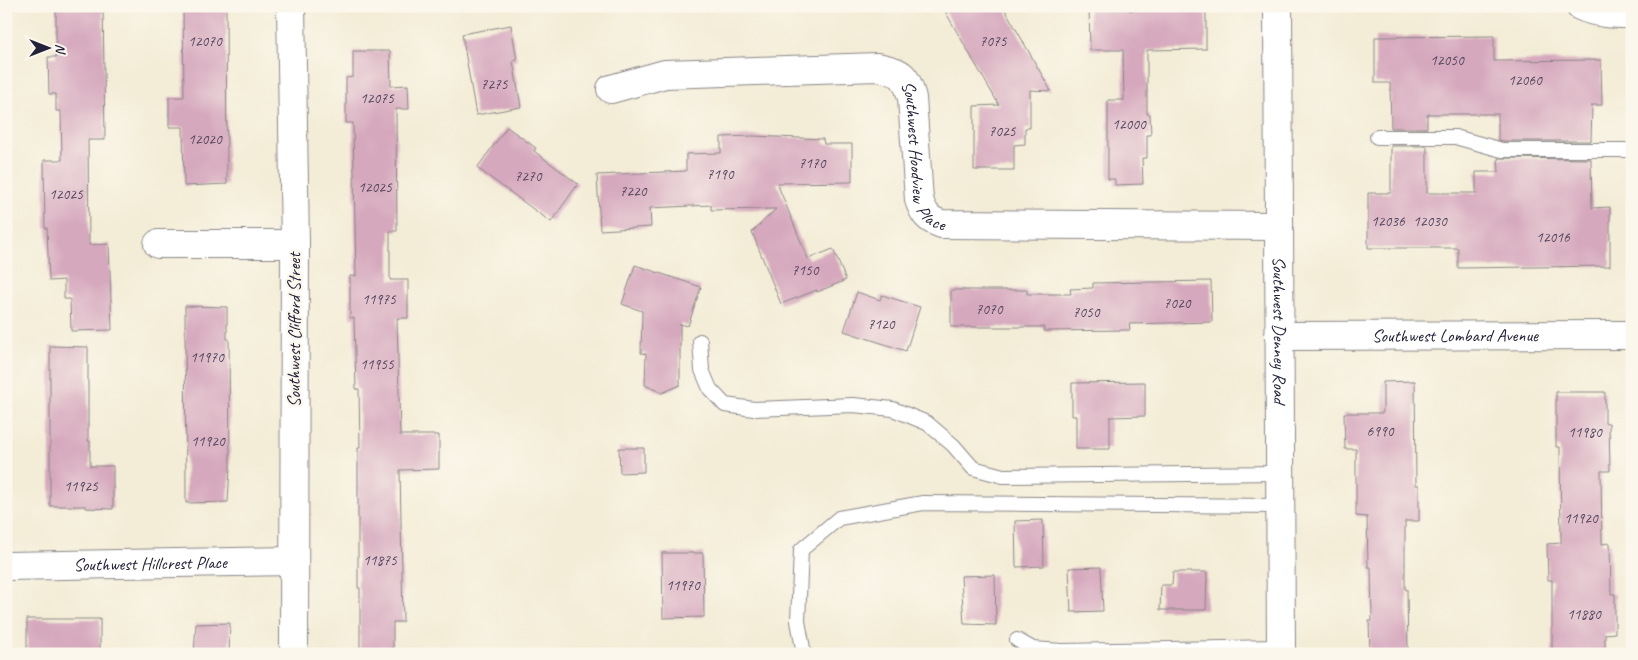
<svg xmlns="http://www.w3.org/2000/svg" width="1638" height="660" font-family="Caveat,sans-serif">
  <rect width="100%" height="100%" fill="#fbf7ec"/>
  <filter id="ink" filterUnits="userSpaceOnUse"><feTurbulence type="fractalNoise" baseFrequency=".02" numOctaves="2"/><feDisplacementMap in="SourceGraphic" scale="10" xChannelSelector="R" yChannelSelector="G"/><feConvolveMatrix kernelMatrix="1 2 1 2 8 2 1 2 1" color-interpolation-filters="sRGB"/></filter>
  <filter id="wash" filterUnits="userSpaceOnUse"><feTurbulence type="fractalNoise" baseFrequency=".0096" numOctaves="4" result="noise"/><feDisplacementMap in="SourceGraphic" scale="20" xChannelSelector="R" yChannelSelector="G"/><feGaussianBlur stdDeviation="1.12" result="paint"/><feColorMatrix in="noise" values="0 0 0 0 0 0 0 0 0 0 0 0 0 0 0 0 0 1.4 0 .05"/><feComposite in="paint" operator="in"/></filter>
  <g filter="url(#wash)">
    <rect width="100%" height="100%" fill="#f3ecd6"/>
    <g id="blocks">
      <g fill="#d6a8bd">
        <polygon points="56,6 103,6 105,140 88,140 89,245 109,244 112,330 71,331 70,299 64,299 64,280 49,281 47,228 45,228 44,160 62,160 61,111 56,111 56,94 49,94 48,57 56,57"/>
        <polygon points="183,6 226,6 227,184 184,186 183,127 169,127 169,97 184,97"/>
        <polygon points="942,6 1003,6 1051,91 1030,90 1030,128 1025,128 1025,144 1014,145 1014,170 974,170 974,106 999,105"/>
        <polygon points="1089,6 1129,6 1129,10 1206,10 1206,49 1147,50 1147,114 1150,114 1151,135 1147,135 1147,158 1142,158 1143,184 1115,185 1115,179 1108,179 1108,100 1124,100 1123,50 1090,50"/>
        <polygon points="511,25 517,60 513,61 521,107 476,115 462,34"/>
        <polygon points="1494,36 1494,61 1601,60 1602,105 1592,105 1591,141 1503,141 1498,140 1498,114 1429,114 1427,115 1427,128 1391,128 1390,83 1375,83 1375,37"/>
        <polygon points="353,51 390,51 391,86 408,85 409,109 396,109 397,231 390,231 390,280 408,280 408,318 397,318 400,435 439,435 439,469 400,470 403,622 393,622 393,654 360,654 360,588 358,588 358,448 360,448 359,389 356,389 354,318 350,318 350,276 356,276 353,123 346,123 346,78 353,77"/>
        <polygon points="507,127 536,148 534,151 578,184 551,222 477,168"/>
        <polygon points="753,136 823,139 824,144 852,144 852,182 777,183 808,259 833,249 846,280 817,292 817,290 781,304 752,232 776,209 711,210 711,205 650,208 651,227 600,230 597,175 686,171 686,154 721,153 721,137"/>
        <polygon points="1391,146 1427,146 1427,193 1476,193 1476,172 1499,172 1498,158 1591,159 1592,208 1610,207 1610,266 1458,268 1458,248 1368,248 1368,193 1391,193"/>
        <polygon points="635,265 701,287 688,326 680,324 680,385 662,393 645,385 646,354 641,353 642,311 622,304"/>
        <polygon points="1211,281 1212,322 1129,324 1130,330 1044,331 1044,327 951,327 951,290 1027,290 1027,294 1071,294 1070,289 1093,288 1093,283"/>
        <polygon points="857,292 880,300 882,295 920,307 906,351 844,331"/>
        <polygon points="185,306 227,307 227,339 229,339 230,468 228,502 186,503"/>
        <polygon points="50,346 88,347 88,441 90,441 90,466 113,466 113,509 86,508 86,506 50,506"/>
        <polygon points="1415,381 1416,485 1419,485 1419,521 1405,521 1405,589 1407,589 1408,654 1370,654 1369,621 1372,621 1371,567 1368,567 1367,517 1356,516 1356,449 1345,449 1344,413 1383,413 1383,382"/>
        <polygon points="1145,382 1145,416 1110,417 1110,449 1076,449 1076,416 1072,416 1072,383"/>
        <polygon points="1556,392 1605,392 1605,423 1609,423 1610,471 1601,471 1602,544 1610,543 1611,594 1615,594 1615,633 1605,634 1605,654 1552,654 1552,580 1548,580 1547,544 1561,543 1560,447 1556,447"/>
        <polygon points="619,448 644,448 644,472 620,473"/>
        <polygon points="1043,520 1044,566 1016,567 1015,521"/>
        <polygon points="662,553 703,553 704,617 663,618"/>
        <polygon points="1101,567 1103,611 1071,612 1069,568"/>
        <polygon points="1173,572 1207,572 1206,610 1160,610 1161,585 1172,585"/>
        <polygon points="995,575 996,625 964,624 961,576"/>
        <rect x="27" y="619" width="73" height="35"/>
        <polygon points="230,623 229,654 194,654 196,624"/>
      </g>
    </g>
  </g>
  <g filter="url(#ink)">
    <use href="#blocks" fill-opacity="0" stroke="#8a8788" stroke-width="1"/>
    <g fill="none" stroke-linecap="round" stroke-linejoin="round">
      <g stroke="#8a8788" stroke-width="16">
        <g id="lane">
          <polyline points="1377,137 1455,137 1502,150 1632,150"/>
          <polyline points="700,341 702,370 710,389 725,405 754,409 853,405 893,409 927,423 953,445 973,468 1003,476 1279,473"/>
          <polyline points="1017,640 1033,649 1062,651 1281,647"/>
          <polyline points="804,654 798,621 801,550 839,518 923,503 1279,506"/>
        </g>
      </g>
      <g stroke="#8a8788" stroke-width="30">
        <g id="street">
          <polyline points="291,6 295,244 294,654"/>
          <path d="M1580,6C1597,14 1613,14 1632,14"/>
          <path id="s1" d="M611,89L665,74L878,67C902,73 905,73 912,98L919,200C924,214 928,220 942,224L1278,226"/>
          <polyline points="158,244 295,244"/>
          <path id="s2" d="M6,566L293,561"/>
        </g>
      </g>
      <g stroke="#8a8788" stroke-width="30">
        <g id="secondary">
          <path id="s3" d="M1278,6L1281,654"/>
          <path id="s4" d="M1279,336L1632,335"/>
        </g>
      </g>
      <use href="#lane" stroke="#fff" stroke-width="14"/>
      <use href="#street" stroke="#fff" stroke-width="28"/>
      <use href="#secondary" stroke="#fff" stroke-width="28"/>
    </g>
  </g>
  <g text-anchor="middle" stroke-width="4.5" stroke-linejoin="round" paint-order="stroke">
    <g font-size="15" fill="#4f445c">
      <text x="205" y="46">12070</text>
      <text x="993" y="46">7075</text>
      <text x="1447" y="65">12050</text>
      <text x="1525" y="85">12060</text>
      <text x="494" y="89">7275</text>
      <text x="377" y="103">12075</text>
      <text x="1129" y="129">12000</text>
      <text x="1002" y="136">7025</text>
      <text x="205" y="144">12020</text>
      <text x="812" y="168">7170</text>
      <text x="720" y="179">7190</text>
      <text x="528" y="181">7270</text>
      <text x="375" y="192">12025</text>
      <text x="633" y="196">7220</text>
      <text x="66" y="199">12025</text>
      <text x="1388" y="226">12036</text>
      <text x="1430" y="226">12030</text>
      <text x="1553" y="242">12016</text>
      <text x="805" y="275">7150</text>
      <text x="379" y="304">11975</text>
      <text x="1177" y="308">7020</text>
      <text x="989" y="314">7070</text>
      <text x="1086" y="317">7050</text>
      <text x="881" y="329">7120</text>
      <text x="207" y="362">11970</text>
      <text x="377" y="369">11955</text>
      <text x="1380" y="436">6990</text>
      <text x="1585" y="437">11980</text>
      <text x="208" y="446">11920</text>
      <text x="81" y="491">11925</text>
      <text x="1581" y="523">11920</text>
      <text x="380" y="565">11875</text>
      <text x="683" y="590">11970</text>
      <text x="1584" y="619">11880</text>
    </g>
    <g font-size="18" fill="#22223b" stroke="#fbf7ec">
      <text dy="6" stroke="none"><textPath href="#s1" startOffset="381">Southwest Hoodview Place</textPath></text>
      <text transform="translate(294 330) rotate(-90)" y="6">Southwest Clifford Street</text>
      <text dy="6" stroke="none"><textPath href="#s3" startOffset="324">Southwest Denney Road</textPath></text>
      <text dy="6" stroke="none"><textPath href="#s4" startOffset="176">Southwest Lombard Avenue</textPath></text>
      <text dy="6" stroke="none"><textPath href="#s2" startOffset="144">Southwest Hillcrest Place</textPath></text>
    </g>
  </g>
  <rect width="1638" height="660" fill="none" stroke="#fbf7ec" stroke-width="25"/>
  <g transform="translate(48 48) rotate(90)" stroke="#fbf7ec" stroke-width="4" paint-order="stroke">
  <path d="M0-4L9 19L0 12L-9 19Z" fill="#22223b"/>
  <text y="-8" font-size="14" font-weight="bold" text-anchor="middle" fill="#22223b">N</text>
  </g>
</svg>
